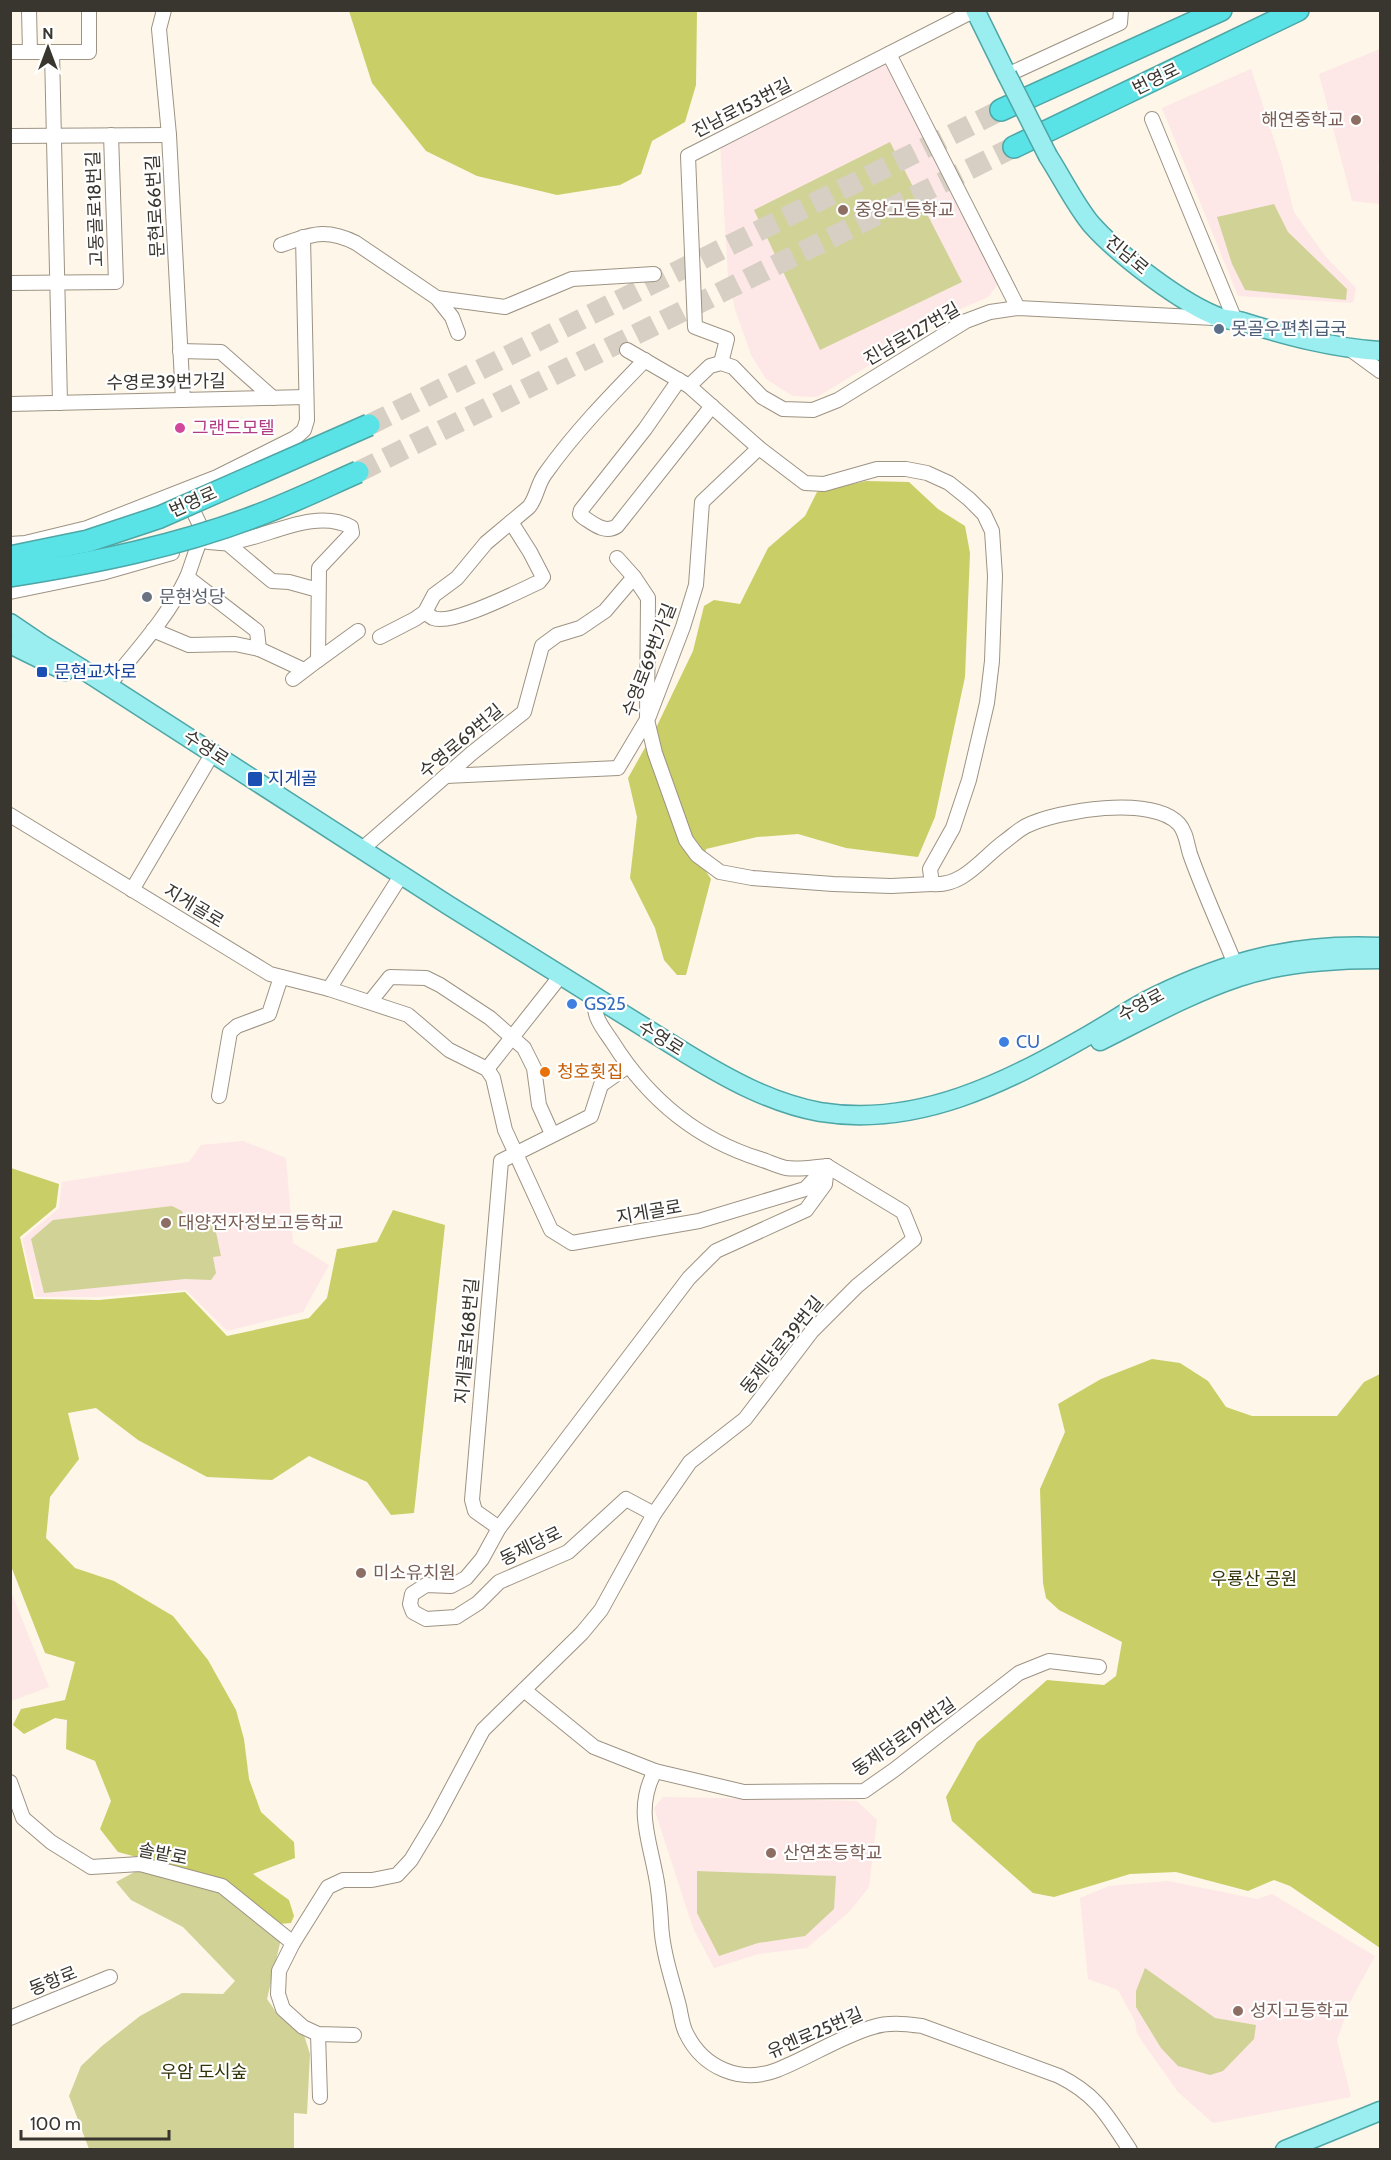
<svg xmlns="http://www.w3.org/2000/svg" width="1391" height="2160" font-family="Cabin,'Noto Sans KR',sans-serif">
  <rect width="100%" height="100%" fill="#fef6e8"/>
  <g fill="#fde7e7">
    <polygon points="1380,49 1380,166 1378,166 1380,182 1380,204 1352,201 1319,74"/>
    <polygon points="886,61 998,284 988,297 926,324 878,360 817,397 793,396 766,379 751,355 735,309 728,276 720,143"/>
    <polygon points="1251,69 1281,161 1294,212 1325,256 1356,288 1353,303 1238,296 1162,108"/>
    <polygon points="243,1141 286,1158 293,1243 329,1265 303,1312 227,1331 186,1290 99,1297 36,1297 22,1239 59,1208 62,1182 189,1162 201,1145"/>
    <polygon points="10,1589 49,1687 11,1701 10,1701"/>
    <polygon points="663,1797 857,1801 877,1820 869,1887 849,1912 807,1948 758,1954 714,1968 693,1928 654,1808"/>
    <polygon points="1168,1881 1257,1899 1272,1894 1375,1956 1351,2000 1337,2040 1351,2097 1213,2123 1178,2092 1137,2034 1135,2021 1118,1990 1088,1979 1080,1898 1109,1886"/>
  </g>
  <g fill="#d0d395">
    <polygon points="890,142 962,282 820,350 754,210"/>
    <polygon points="1274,204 1288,232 1347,289 1346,300 1245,290 1232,264 1217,217"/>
    <polygon points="172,1206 182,1211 185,1221 213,1218 221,1256 213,1257 216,1273 211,1280 185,1279 44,1293 31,1239 53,1220"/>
    <polygon points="140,1869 221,1893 281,1939 267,1999 276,2012 304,2035 310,2054 307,2114 294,2113 294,2149 89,2149 69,2096 81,2066 102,2046 140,2016 182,1993 223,1994 235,1981 183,1927 131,1900 116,1882"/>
    <polygon points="697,1871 836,1876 834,1909 805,1936 758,1943 719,1956 697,1913"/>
    <polygon points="1145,1968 1215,2018 1256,2025 1254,2039 1223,2071 1210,2075 1178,2066 1161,2048 1136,2007 1136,1991"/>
  </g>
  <g fill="#cace67">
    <polygon points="349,11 697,11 696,85 685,122 652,141 641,174 620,185 557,195 477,176 426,151 372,83"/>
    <polygon points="866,481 909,482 938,509 965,526 970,553 965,677 935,817 918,857 846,848 798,834 757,837 706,849 703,867 711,879 686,975 677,975 664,960 655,928 630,878 637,817 628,778 655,730 693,651 704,606 714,600 740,604 768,548 805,516 817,492"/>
    <polygon points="11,1168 59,1184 56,1207 20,1237 34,1299 99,1300 185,1292 227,1336 309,1318 327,1298 337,1249 377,1242 393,1210 445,1225 414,1513 391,1515 367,1482 309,1456 272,1480 207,1477 138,1440 96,1408 68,1413 79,1459 50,1497 46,1538 75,1568 114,1581 173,1616 208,1660 236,1710 244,1739 249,1779 261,1812 294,1842 295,1858 253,1874 289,1900 294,1916 291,1923 279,1924 222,1880 118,1852 100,1829 111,1801 95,1761 66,1749 67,1720 55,1718 24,1734 13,1725 21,1709 65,1700 75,1662 45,1653 11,1566"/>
    <polygon points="1152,1359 1180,1363 1208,1381 1226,1407 1252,1416 1337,1416 1364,1382 1380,1374 1380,1948 1290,1886 1274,1880 1248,1891 1176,1872 1130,1874 1054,1897 1033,1893 952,1821 946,1797 977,1742 1047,1680 1104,1685 1116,1676 1122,1642 1059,1610 1046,1598 1043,1583 1040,1489 1065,1432 1058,1404 1101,1379"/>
  </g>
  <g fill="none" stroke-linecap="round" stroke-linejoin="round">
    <g stroke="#d7cfc3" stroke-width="21" stroke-dasharray="21 10" stroke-linecap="butt">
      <polyline points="369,425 1001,110"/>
      <polyline points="358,472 1014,147"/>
    </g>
    <g stroke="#9d9384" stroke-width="16">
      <g id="minor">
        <polyline points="29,10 30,52"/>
        <polyline points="164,10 159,29 169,135 183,400"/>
        <polyline points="10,52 89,52 89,10"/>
        <polyline points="52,52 60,403"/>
        <polyline points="889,54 1018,308"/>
        <polyline points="1007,75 1120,23 1121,10"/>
        <polyline points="1152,119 1235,320"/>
        <polyline points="10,136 169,135"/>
        <path d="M281,245C311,234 326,228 356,243L437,298L452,317L458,333"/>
        <polyline points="10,283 116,282 111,135"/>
        <polyline points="437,298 505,307 572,279 654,274"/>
        <polyline points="1350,349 1380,371"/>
        <path d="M627,350L689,386L759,448L805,483L824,484L877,469H906L927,473L949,483L969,499L984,514L992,531L995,576L992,661L987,703L969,780L953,828L930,869L932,884C963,887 981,859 1004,842C1011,837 1018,830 1026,826C1058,810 1152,795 1179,824C1186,832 1187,844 1190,854C1203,891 1220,927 1235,964"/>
        <polyline points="180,351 221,352 273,398"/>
        <polyline points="721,363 727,339 695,327 688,156 975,10"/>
        <path d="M679,380L645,429L581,510L580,514L583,517C594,524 605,534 617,526L712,406"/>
        <polyline points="689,386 710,366 721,363 733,367 762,397 783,409 813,410 838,400 966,321 990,312 1018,308 1214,318"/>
        <polyline points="10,404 306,397"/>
        <polyline points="187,498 207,540"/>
        <path d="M208,542C214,542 221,544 227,543C265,539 314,507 351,527L352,533L319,568L318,660L293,679"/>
        <polyline points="227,543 272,581 289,582 318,590"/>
        <polyline points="10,544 25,543 87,528 217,477 295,438 304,430 307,420 303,237"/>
        <polyline points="617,558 634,577 648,598 647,720 655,753 686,840 697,855 720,872 752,878 833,884 891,886 932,884"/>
        <polyline points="187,577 257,631 259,649"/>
        <polyline points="10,592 102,573 172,553"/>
        <path d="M425,612C427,614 430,616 433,618C452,626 519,591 539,582L543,577L530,552L511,522"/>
        <polyline points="153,630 189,645 235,644 259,649 304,670"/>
        <path d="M380,637L415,619L425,612L434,595L457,578L486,543L529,507C537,497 537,485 545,474C574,433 610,396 645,360"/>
        <polyline points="318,660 358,631"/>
        <path d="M108,686C136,651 168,617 187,577C191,567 194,556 198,546"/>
        <polyline points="446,776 618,768 649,716 683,627 696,585 702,502 759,448"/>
        <polyline points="10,815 270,974 329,989 408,1015 449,1050 487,1069 493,1078 505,1130 551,1230 572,1243 699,1221 805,1189 827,1166"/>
        <polyline points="362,849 472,753 524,712 542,646 557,635 580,628 605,611 634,577"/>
        <polyline points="132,890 208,761"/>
        <polyline points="329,989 397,882"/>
        <path d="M597,998C590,1015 604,1029 613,1043C649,1100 696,1139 760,1159C769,1162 778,1166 786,1168C799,1170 815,1167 827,1166"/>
        <polyline points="370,1002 390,977 426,978 440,985 490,1018 524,1048 534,1068 539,1105 552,1134"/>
        <polyline points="487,1069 555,983"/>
        <polyline points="219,1096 230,1032 237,1026 269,1014 281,977"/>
        <polyline points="654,1514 626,1499 568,1552 499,1582 478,1603 456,1617 426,1619 413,1612 410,1604 412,1594 426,1585 451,1586 466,1578 482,1559 499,1528 689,1278 716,1251 806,1210 825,1184 827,1166"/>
        <polyline points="499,1528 475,1511 472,1500 501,1161 591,1116 601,1085 628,1066"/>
        <polyline points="524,1690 594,1747 655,1771 744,1792 864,1791 894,1770 1019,1673 1049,1661 1099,1667"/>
        <path d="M655,1771C635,1808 649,1838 656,1877C659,1891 660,1907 661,1922C662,1951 672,1979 679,2006C681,2015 682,2025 686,2033C703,2068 740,2084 777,2070C810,2057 839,2037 873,2027C889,2022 905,2024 922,2026L1059,2076C1097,2095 1107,2115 1130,2150"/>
        <polyline points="10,1782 23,1818 51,1842 91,1867 140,1864 222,1886 293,1943"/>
        <polyline points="10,2018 110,1977"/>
        <polyline points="318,2034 320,2097"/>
        <polyline points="354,2035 318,2034 303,2027 283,2009 278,1994 279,1971 293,1943 328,1887 343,1880 372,1880 397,1875 411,1860 435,1820 483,1730 582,1633 601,1610 654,1514 690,1462 745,1419 812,1331 857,1286 914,1239 903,1212 827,1166"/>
      </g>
    </g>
    <g stroke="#4ea6a6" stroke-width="21">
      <g id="major">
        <polyline points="975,10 1007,75"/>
        <path d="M1048,156C1061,176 1077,208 1092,225C1119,255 1182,304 1221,318C1228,320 1236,320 1243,322C1288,336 1333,348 1380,351"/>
        <path d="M10,623L41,644L82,669L448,905L687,1054C728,1079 771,1103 820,1112C918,1128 1007,1082 1089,1035C1112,1022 1133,1007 1156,996C1230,960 1298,943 1380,947"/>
        <polyline points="10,644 65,671"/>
        <path d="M1100,1041C1146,1018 1191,993 1239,977C1283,962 1334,959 1380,959"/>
        <polyline points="1285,2150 1380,2111"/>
      </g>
    </g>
    <g stroke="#4ea6a6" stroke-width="24">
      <g id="highway">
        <polyline points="1001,110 1221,10"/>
        <polyline points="1014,147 1298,10"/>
      </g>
    </g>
    <use href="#minor" stroke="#fff" stroke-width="14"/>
    <use href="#major" stroke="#9beef0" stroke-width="18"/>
    <use href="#highway" stroke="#59e3e6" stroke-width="21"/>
    <g stroke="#4ea6a6" stroke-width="21" stroke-linecap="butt">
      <polyline id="major-bridge" points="1007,75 1048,156"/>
    </g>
    <g stroke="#4ea6a6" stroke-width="24" stroke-linecap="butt">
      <g id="highway-bridge">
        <polyline points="10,557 88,541 160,517 369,425"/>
        <path d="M10,576C93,563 178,546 256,516C291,503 324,487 358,472"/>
      </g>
    </g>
    <use href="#major-bridge" stroke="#9beef0" stroke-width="18"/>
    <use href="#highway-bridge" stroke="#59e3e6" stroke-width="21"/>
  </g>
  <g fill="#8d6e63" stroke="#fff" stroke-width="2">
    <circle cx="1356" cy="120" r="6"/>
    <circle cx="843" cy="210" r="6"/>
    <circle cx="166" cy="1223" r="6"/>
    <circle cx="361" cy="1573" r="6"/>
    <circle cx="771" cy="1853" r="6"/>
    <circle cx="1238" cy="2011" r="6"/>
  </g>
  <circle fill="#5c6f8a" stroke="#fff" stroke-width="2" cx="1219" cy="329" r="6"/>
  <circle fill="#d1479c" stroke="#fff" stroke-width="2" cx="180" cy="428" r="6"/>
  <circle fill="#6b7280" stroke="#fff" stroke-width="2" cx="147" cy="597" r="6"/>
  <g fill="#1a4fb4" stroke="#fff" stroke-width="2">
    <rect x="36" y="666" width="12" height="12" rx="3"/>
    <rect x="247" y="771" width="16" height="16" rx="3"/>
  </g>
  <g fill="#3f7fe0" stroke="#fff" stroke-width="2">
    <circle cx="572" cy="1004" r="6"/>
    <circle cx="1004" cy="1042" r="6"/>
  </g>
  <circle fill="#e8710a" stroke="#fff" stroke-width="2" cx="545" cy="1072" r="6"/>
  <g text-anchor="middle" stroke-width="4.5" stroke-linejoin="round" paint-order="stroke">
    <g font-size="18" fill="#39352f" stroke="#fff">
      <text transform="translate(1156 79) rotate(-26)" y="6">번영로</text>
      <text transform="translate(742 108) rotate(-27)" y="6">진남로153번길</text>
      <text transform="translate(155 206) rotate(-93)" y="6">문현로66번길</text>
      <text transform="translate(95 209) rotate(-92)" y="6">고동골로18번길</text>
      <text transform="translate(1127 255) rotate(40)" y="6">진남로</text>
      <text transform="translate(912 334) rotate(-30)" y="6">진남로127번길</text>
      <text transform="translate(166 382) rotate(-1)" y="6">수영로39번가길</text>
      <text transform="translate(193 502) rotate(-24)" y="6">번영로</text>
      <text transform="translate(649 660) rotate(-69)" y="6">수영로69번가길</text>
      <text transform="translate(461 741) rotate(-40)" y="6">수영로69번길</text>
      <text transform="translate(206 748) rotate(33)" y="6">수영로</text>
      <text transform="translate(194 906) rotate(31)" y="6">지게골로</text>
      <text transform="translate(1141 1005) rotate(-28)" y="6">수영로</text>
      <text transform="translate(661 1038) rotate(32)" y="6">수영로</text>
      <text transform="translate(649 1212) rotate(-10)" y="6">지게골로</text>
      <text transform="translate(467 1341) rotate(-85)" y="6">지게골로168번길</text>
      <text transform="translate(782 1345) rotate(-51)" y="6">동제당로39번길</text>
      <text transform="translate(531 1546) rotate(-26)" y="6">동제당로</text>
      <text transform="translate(904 1737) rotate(-35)" y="6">동제당로191번길</text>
      <text transform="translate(163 1854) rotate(11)" y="6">솔밭로</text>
      <text transform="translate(53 1981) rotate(-22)" y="6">동항로</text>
      <text transform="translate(815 2033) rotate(-23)" y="6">유엔로25번길</text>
    </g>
    <g font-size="18" fill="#785e54" stroke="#fff" text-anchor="start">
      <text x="1344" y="126" text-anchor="end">해연중학교</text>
      <text x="855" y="216">중앙고등학교</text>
      <text x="178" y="1229">대양전자정보고등학교</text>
      <text x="373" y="1579">미소유치원</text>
      <text x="783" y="1859">산연초등학교</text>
      <text x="1250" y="2017">성지고등학교</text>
    </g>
    <g font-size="18" fill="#4e5e75" stroke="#fff" text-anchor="start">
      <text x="1231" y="335">못골우편취급국</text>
    </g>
    <g font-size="18" fill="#b23c85" stroke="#fff" text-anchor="start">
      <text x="192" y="434">그랜드모텔</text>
    </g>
    <g font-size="18" fill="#5b616d" stroke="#fff" text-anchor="start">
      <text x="159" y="603">문현성당</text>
    </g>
    <g font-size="18" fill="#164399" stroke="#fff" text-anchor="start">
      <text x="54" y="678">문현교차로</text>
      <text x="268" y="785">지게골</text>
    </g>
    <g font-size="18" fill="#366cbe" stroke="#fff" text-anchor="start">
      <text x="584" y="1010">GS25</text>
      <text x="1016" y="1048">CU</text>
    </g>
    <g font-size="18" fill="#c56008" stroke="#fff" text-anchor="start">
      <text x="557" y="1078">청호횟집</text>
    </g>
    <g font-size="18" fill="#323306" stroke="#fff">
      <text x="1254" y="1585">우룡산 공원</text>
      <text x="204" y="2078">우암 도시숲</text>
    </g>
  </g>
  <rect width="1391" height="2160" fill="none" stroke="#39352f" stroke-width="24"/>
  <g transform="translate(48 48)" stroke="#ffffff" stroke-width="4.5" paint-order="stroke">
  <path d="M0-4.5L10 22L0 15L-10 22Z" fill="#39352f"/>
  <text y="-9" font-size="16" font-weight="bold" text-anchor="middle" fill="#39352f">N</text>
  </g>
  <path d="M21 2130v9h148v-9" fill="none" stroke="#39352f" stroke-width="3"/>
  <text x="30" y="2130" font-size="18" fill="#39352f" stroke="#ffffff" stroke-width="4.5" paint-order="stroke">100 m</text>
</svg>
